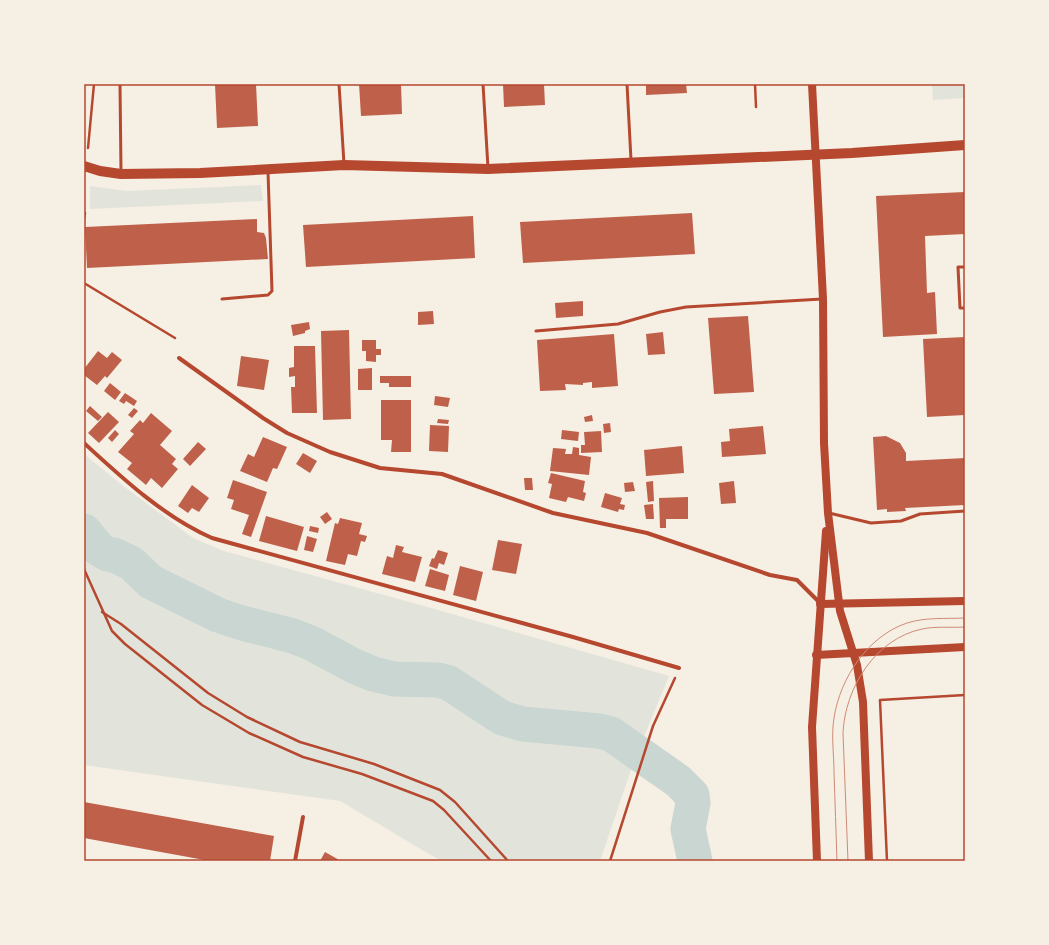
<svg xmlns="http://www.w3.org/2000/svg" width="1049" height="945" font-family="'PT Serif',serif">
  <rect width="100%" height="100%" fill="#f6efe4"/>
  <g fill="#e2e4dc">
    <polygon points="932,84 965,84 965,98 933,100"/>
    <polygon points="261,185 263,201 90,209 90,186 127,191"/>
    <polygon points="84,454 122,485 193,538 224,551 424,606 669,676 634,761 600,861 441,861 340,801 84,765"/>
  </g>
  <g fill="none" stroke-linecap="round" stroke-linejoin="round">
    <polyline stroke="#c9d6d2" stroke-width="35" points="84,531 99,549 107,554 114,555 131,563 151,582 218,615 242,623 293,636 311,643 354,666 373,674 394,679 438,680 449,683 502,718 523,724 599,731 611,734 678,781 692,795 693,803 688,829 695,861"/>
  </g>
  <g fill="#bf614a">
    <polygon points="215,84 256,84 258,126 217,128"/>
    <polygon points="359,84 401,84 402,114 361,116"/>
    <polygon points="503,84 544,84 545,105 504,107"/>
    <polygon points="646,84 686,84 687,93 646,95"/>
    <polygon points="965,192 965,234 925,236 927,293 935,292 937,334 883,337 876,196"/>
    <polygon points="692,213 695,254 523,263 520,222"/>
    <polygon points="473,216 475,258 306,267 303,225"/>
    <polygon points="257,219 257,232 264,233 266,238 268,259 87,268 85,227"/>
    <polygon points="583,301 583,316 556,318 555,303"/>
    <polygon points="433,311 434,324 418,325 418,312"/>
    <polygon points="748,316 754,392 714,394 708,318"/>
    <polygon points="309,322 310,329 305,331 305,333 293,336 291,325"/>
    <polygon points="349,330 351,419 323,420 321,331"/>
    <polygon points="663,332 665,354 648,355 646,334"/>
    <polygon points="614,334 618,386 592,388 592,382 583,383 583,385 565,384 566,390 540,391 537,340"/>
    <polygon points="965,337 965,415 927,417 923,339"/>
    <polygon points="362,340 376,340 376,349 381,349 381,355 376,355 376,362 366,361 366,351 362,351"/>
    <polygon points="294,346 315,346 317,413 292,413 291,387 295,387 295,376 289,377 289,368 294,367"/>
    <polygon points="98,351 107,358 112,352 122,360 107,378 105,376 97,385 84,375 84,369"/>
    <polygon points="241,356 269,360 264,390 237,386"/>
    <polygon points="372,368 372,390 358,390 358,369"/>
    <polygon points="380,376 411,376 411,387 389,387 389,383 380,383"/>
    <polygon points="110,383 121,392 115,400 104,391"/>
    <polygon points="125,393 137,401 134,406 126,401 124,404 119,401"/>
    <polygon points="435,396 450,398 448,407 434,405"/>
    <polygon points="381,400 411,400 411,452 391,452 392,440 381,440"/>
    <polygon points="90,406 102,417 98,421 86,411"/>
    <polygon points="134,408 138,411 132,418 128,415"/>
    <polygon points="108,412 119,422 99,443 88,433"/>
    <polygon points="151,413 172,431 160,445 176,459 172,464 178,469 162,488 151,478 146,485 127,469 132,463 118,452 134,434 130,431 140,420 143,423"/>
    <polygon points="592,415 593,421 585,422 584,417"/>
    <polygon points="438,419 449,420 448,424 437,423"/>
    <polygon points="610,423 611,432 604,433 603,424"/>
    <polygon points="430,425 449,426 448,452 429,451"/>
    <polygon points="763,426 766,454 722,457 721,442 730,441 729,429"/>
    <polygon points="115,430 119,434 112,442 108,438"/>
    <polygon points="562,430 579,432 578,441 561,439"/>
    <polygon points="601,431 602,452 581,453 581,445 585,445 584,432"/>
    <polygon points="886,436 900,443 906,453 906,461 965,458 965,505 905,508 906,511 887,512 887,509 877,510 873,437"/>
    <polygon points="263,437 287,447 277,469 273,468 267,482 240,471 248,454 254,457"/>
    <polygon points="198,442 206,449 190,466 183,459"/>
    <polygon points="682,446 684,473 646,476 644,450"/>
    <polygon points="573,447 579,448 579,455 591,457 589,475 550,471 553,448 566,449 565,454 572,454"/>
    <polygon points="303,453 317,461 310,473 296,464"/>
    <polygon points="551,473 585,481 583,492 586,493 584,501 568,497 566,502 549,498 552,484 548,483"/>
    <polygon points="524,478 532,478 533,490 525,490"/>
    <polygon points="233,480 267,492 251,537 242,534 249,515 231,509 234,500 227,498"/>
    <polygon points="653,481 654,501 648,502 646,482"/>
    <polygon points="734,481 736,503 721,504 719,483"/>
    <polygon points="633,482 635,491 625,492 624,483"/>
    <polygon points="192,485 209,498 199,512 192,508 188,513 178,506"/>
    <polygon points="605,493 622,498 620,504 625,505 624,510 619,509 618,512 601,507"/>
    <polygon points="688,497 688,519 666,519 666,528 660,528 659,498"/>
    <polygon points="653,504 654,519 646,519 644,505"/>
    <polygon points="327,512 332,519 325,524 320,517"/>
    <polygon points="266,516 304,527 297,551 259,541"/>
    <polygon points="340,518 362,523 359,534 367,536 365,542 361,541 357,556 348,554 345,565 326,561 335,523 338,524"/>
    <polygon points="310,526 319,528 318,533 309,531"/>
    <polygon points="307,536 317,539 313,552 304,550"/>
    <polygon points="498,540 522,544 516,574 492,570"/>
    <polygon points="396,545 404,547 402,552 422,557 415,582 382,574 387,556 393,558"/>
    <polygon points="438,550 448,553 444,565 439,563 437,569 429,566 432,558 434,559"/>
    <polygon points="460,566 483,572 476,601 453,595"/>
    <polygon points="430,569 449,575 445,591 425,586"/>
    <polygon points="84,802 274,836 270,861 210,861 84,838"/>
    <polygon points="325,852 341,861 320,861"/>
  </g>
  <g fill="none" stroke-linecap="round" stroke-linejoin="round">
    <g stroke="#b5482f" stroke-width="2.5">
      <polyline points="755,84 756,107"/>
      <polyline points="88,148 94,84"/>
      <polyline points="84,219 85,213"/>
      <polyline points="84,283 175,338"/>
      <polyline points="84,569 112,631 125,644 202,705 249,733 303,757 362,774 433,801 444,810 491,861"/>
      <polyline points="102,612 121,624 208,693 247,717 300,742 374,764 440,790 455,802 508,861"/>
      <polyline points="610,861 653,726 675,678"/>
      <polyline points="887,861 880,700 965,695"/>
    </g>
    <g stroke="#b5482f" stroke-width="3">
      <polyline points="120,84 121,172"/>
      <polyline points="339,84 344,164"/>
      <polyline points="483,84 488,168"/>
      <polyline points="627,84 631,160"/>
      <polyline points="965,267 958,267 960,308 965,308"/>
      <polyline points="222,299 268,295 272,291 268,172"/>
      <polyline points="536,331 618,324 660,312 686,307 822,299"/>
      <polyline points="829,513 871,523 901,521 920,514 965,511"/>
    </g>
    <g stroke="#b5482f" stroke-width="4">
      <polyline points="179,358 263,418 287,433 330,452 380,468 442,474 553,513 647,533 770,575 797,580 820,603"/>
      <path d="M84,443C122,478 164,517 212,538L573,637L679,668"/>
      <polyline points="295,861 303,817"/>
    </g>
    <g stroke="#b5482f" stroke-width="8">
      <polyline points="812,84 823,299 824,443 828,513 840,611 857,665 863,702 869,861"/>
      <polyline points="820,604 965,601"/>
      <polyline points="816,655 965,647"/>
      <polyline points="817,861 812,727 826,531"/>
    </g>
    <polyline stroke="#b5482f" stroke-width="10" points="84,166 100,171 121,174 200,173 344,165 488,169 852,153 965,145"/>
    <g stroke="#cf8b77" stroke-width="1">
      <path d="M837,861C836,831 835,802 834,772C834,754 831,736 834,718C840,678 868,636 907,623C926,617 946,619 965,618"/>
      <path d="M848,861L843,733C845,688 875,639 922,629C936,626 951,628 965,627"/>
    </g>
  </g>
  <rect width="1049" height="945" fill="none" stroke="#f6efe4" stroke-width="170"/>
  <rect x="85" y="85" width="879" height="775" fill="none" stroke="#b5482f" stroke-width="1.5"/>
</svg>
